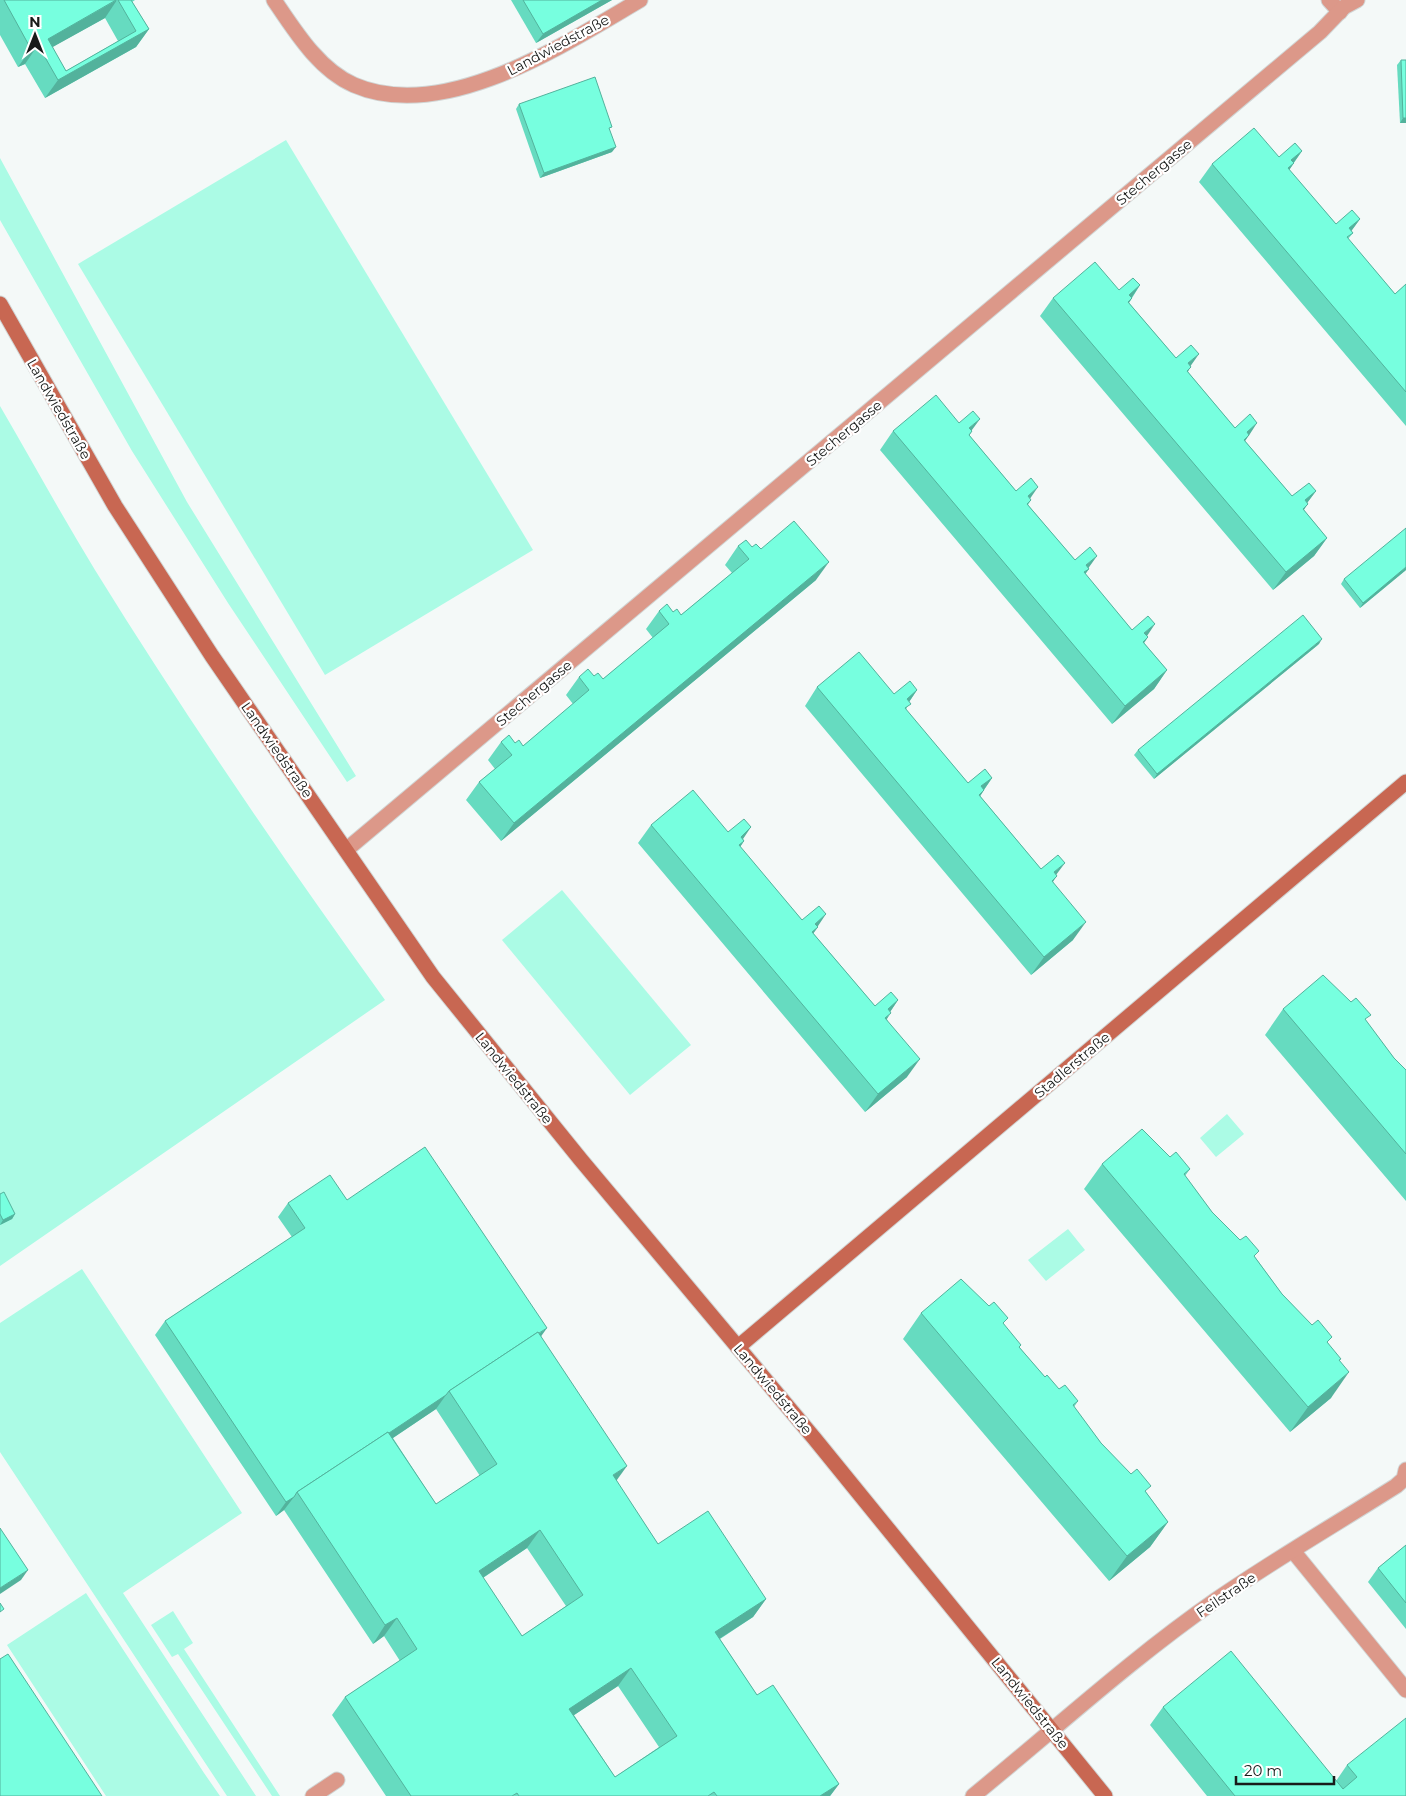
<svg xmlns="http://www.w3.org/2000/svg" width="1406" height="1796" font-family="Montserrat,sans-serif">
  <rect width="100%" height="100%" fill="#f4f9f8"/>
  <g fill="#abfbe5">
    <polygon points="286,140 533,550 325,675 78,264"/>
    <polygon points="0,158 187,502 356,776 347,782 228,603 132,451 0,220"/>
    <path d="M0,406C32,461 62,516 95,570C186,717 284,860 385,1000L0,1266Z"/>
    <polygon points="562,890 691,1045 630,1095 502,940"/>
    <polygon points="1227,1114 1244,1134 1216,1157 1200,1138"/>
    <polygon points="1068,1229 1085,1250 1046,1281 1028,1260"/>
    <polygon points="82,1269 242,1513 123,1593 256,1796 227,1796 0,1452 0,1323"/>
    <polygon points="86,1593 204,1773 220,1796 106,1796 7,1645"/>
    <polygon points="173,1611 193,1643 184,1649 280,1796 272,1796 178,1654 172,1657 151,1625"/>
  </g>
  <g fill="none" stroke-linecap="round" stroke-linejoin="round">
    <g stroke="#d1d5d4" stroke-width="17">
      <g id="lane">
        <polyline points="1293,1551 1406,1690"/>
        <polyline points="313,1796 337,1780"/>
      </g>
    </g>
    <g stroke="#d1d5d4" stroke-width="17">
      <g id="street">
        <path d="M274,0C295,31 319,70 354,85C444,124 565,44 640,0"/>
        <polyline points="1329,0 1340,12"/>
        <polyline points="346,850 1320,32 1344,7 1357,0"/>
        <path d="M973,1796C1054,1730 1131,1659 1216,1600C1274,1560 1336,1524 1396,1486L1404,1479L1406,1470"/>
      </g>
    </g>
    <g stroke="#d1d5d4" stroke-width="17">
      <g id="secondary">
        <polyline points="0,304 115,506 212,656 433,977 581,1160 814,1438 1105,1796"/>
        <polyline points="738,1347 1406,782"/>
      </g>
    </g>
    <use href="#lane" stroke="#dc9889" stroke-width="15"/>
    <use href="#street" stroke="#dc9889" stroke-width="15"/>
    <use href="#secondary" stroke="#c86752" stroke-width="15"/>
  </g>
  <g fill="#66dbc0" fill-rule="evenodd">
    <path d="M0,0H135L132,2L149,29L136,47L45,98L25,64L18,67L0,35ZM105,18L118,41L66,71L52,47Z"/>
    <polygon points="511,0 612,0 536,43"/>
    <polygon points="1401,60 1406,60 1406,123 1400,123 1397,65"/>
    <polygon points="519,104 610,131 612,152 540,178 516,109"/>
    <polygon points="1302,151 1289,170 1336,224 1360,219 1351,231 1353,233 1348,239 1395,294 1406,284 1406,426 1199,182 1212,164 1279,157"/>
    <polygon points="1140,285 1129,303 1176,358 1190,366 1188,372 1235,428 1249,435 1245,441 1292,496 1316,491 1307,503 1304,510 1327,538 1314,556 1273,590 1040,316 1053,298 1119,290"/>
    <polygon points="959,423 972,431 969,435 1016,491 1030,499 1031,500 1028,505 1075,560 1089,568 1085,574 1132,630 1148,637 1144,643 1167,670 1154,689 1112,724 880,450 893,431"/>
    <polygon points="738,546 752,547 761,549 816,580 501,841 466,800 479,782 495,769 488,760 501,742 515,743 523,746 573,704 566,695 579,677 594,676 603,679 653,638 646,629 659,611 673,612 681,615 732,573 725,565"/>
    <polygon points="1406,570 1360,608 1341,584 1344,579"/>
    <polygon points="1319,644 1154,779 1134,755 1138,750"/>
    <polygon points="817,687 894,694 917,690 909,702 906,710 968,783 992,778 980,796 1041,869 1056,875 1053,882 1073,940 1031,975 805,706"/>
    <polygon points="651,825 728,832 743,839 744,841 740,847 802,920 818,927 813,933 875,1006 898,1000 890,1012 887,1019 907,1077 865,1112 638,843"/>
    <polygon points="1283,1009 1366,1021 1394,1058 1406,1070 1406,1201 1265,1035"/>
    <polygon points="1170,1157 1190,1169 1185,1176 1212,1212 1255,1257 1282,1294 1328,1343 1340,1361 1331,1398 1290,1432 1084,1189 1102,1164"/>
    <polygon points="0,1194 15,1214 12,1219 0,1225"/>
    <path d="M347,1200L541,1336L616,1481L658,1544L766,1599L753,1617L720,1639L757,1695L839,1784L830,1796H386L332,1715L345,1697L400,1661L384,1636L373,1644L284,1510L276,1516L155,1335L165,1321L292,1237L278,1217L288,1203ZM436,1409L480,1476L436,1504L393,1438ZM527,1548L566,1606L522,1636L483,1578ZM618,1686L659,1747L615,1777L574,1715Z"/>
    <polygon points="989,1306 1004,1325 1019,1347 1045,1377 1059,1389 1078,1401 1074,1407 1101,1443 1146,1492 1168,1522 1150,1547 1109,1581 903,1339 921,1313"/>
    <polygon points="1406,1545 1406,1629 1368,1582 1378,1568"/>
    <polygon points="1163,1707 1336,1781 1347,1765 1406,1796 1207,1796 1150,1725"/>
  </g>
  <g fill="#53b29c">
    <polygon points="117,0 105,18 42,53 48,39"/>
    <polygon points="602,0 612,0 536,43 543,34"/>
    <polygon points="149,29 136,47 45,98 58,80"/>
    <polygon points="38,45 25,64 18,67 31,49"/>
    <polygon points="1403,118 1406,118 1406,123 1400,123"/>
    <polygon points="616,147 612,152 540,178 544,173"/>
    <polygon points="1302,151 1292,165 1294,163 1281,182 1291,160"/>
    <polygon points="1360,219 1347,237 1349,228"/>
    <polygon points="1140,285 1130,300 1132,298 1120,316 1129,295"/>
    <polygon points="1199,354 1187,371 1191,367 1178,385 1188,363"/>
    <polygon points="980,419 969,434 972,431 959,450 969,428"/>
    <polygon points="1257,423 1248,437 1249,435 1237,453 1247,432"/>
    <polygon points="1038,487 1025,506 1028,496"/>
    <polygon points="1316,491 1304,507 1308,504 1295,522 1305,500"/>
    <polygon points="1327,538 1314,556 1273,590 1286,572"/>
    <polygon points="1097,556 1087,570 1089,569 1076,587 1086,565"/>
    <polygon points="829,562 816,580 501,841 514,823"/>
    <polygon points="1406,567 1406,570 1360,608 1363,603"/>
    <polygon points="1155,624 1143,642 1148,637 1135,656 1144,633"/>
    <polygon points="1322,639 1319,644 1154,779 1157,774"/>
    <polygon points="1167,670 1154,689 1112,724 1125,706"/>
    <polygon points="917,690 905,708 907,699"/>
    <polygon points="992,778 983,791 984,790 972,809 981,786"/>
    <polygon points="751,827 739,845 744,841 732,859 741,837"/>
    <polygon points="1065,863 1053,879 1057,876 1044,894 1054,872"/>
    <polygon points="826,914 816,929 818,927 805,945 815,924"/>
    <polygon points="1086,922 1073,940 1031,975 1044,957"/>
    <polygon points="898,1000 886,1018 891,1013 878,1031 888,1009"/>
    <polygon points="920,1059 907,1077 865,1112 878,1094"/>
    <polygon points="15,1214 12,1219 0,1225 3,1220"/>
    <polygon points="547,1328 537,1342 450,1393"/>
    <polygon points="1349,1372 1331,1398 1290,1432 1308,1407"/>
    <polygon points="446,1395 436,1409 302,1499 298,1494"/>
    <polygon points="627,1466 614,1484 613,1475"/>
    <polygon points="294,1497 284,1510 276,1516 286,1502"/>
    <polygon points="1168,1522 1150,1547 1109,1581 1127,1556"/>
    <polygon points="540,1530 527,1548 466,1589 479,1571"/>
    <polygon points="28,1570 21,1580 0,1594 0,1588"/>
    <polygon points="766,1599 753,1617 702,1650 715,1632"/>
    <polygon points="397,1618 384,1636 373,1644 385,1625"/>
    <polygon points="631,1668 618,1686 556,1727 569,1709"/>
    <polygon points="839,1784 830,1796 820,1796"/>
  </g>
  <g fill="#77ffdf" stroke="#53b29c" fill-rule="evenodd">
    <polygon points="4,0 116,0 48,39 66,71 136,31 118,0 131,0 149,29 58,80 38,45 31,49"/>
    <polygon points="523,0 602,0 543,34"/>
    <polygon points="1401,60 1406,60 1406,118 1403,118"/>
    <polygon points="595,77 612,127 609,128 616,147 544,173 519,104"/>
    <polygon points="1254,128 1279,157 1295,143 1302,151 1291,160 1294,163 1288,168 1336,224 1352,210 1360,219 1349,228 1353,233 1347,237 1395,294 1406,284 1406,392 1212,164"/>
    <polygon points="1095,262 1119,290 1133,278 1140,285 1129,295 1132,298 1128,302 1176,358 1191,345 1199,354 1188,363 1191,367 1187,371 1235,428 1250,414 1257,423 1247,432 1249,435 1244,440 1292,496 1309,483 1316,491 1305,500 1308,504 1303,509 1327,538 1286,572 1053,298"/>
    <polygon points="936,395 959,423 973,411 980,419 969,428 972,431 969,435 1016,491 1031,478 1038,487 1028,496 1031,500 1027,504 1075,560 1090,547 1097,556 1086,565 1089,569 1084,572 1132,630 1148,616 1155,624 1144,633 1148,637 1143,642 1167,670 1125,706 893,431"/>
    <polygon points="794,521 829,562 514,823 479,782 512,755 501,742 509,735 515,743 519,740 523,746 589,690 579,677 588,669 594,676 598,673 603,679 669,624 659,611 667,604 673,612 677,609 681,615 749,559 738,546 746,540 752,547 756,544 761,549"/>
    <polygon points="1406,528 1406,567 1363,603 1344,579"/>
    <polygon points="1303,615 1322,639 1157,774 1138,750"/>
    <polygon points="859,652 894,694 910,681 917,690 907,699 911,704 905,708 968,783 985,769 992,778 981,786 984,790 979,795 1041,869 1058,855 1065,863 1054,872 1057,876 1052,881 1086,922 1044,957 817,687"/>
    <polygon points="693,790 728,832 744,819 751,827 741,837 744,841 739,845 802,920 819,906 826,914 815,924 818,927 812,932 875,1006 891,992 898,1000 888,1009 891,1013 885,1018 920,1059 878,1094 651,825"/>
    <polygon points="1323,975 1351,1002 1356,998 1371,1015 1365,1019 1394,1058 1406,1070 1406,1154 1283,1009"/>
    <polygon points="1142,1129 1170,1157 1176,1152 1190,1169 1184,1174 1212,1212 1240,1240 1246,1236 1259,1251 1254,1256 1282,1294 1312,1325 1318,1320 1332,1337 1327,1342 1341,1359 1339,1360 1349,1372 1308,1407 1102,1164"/>
    <polygon points="425,1147 547,1328 539,1333 538,1332 449,1391 446,1395 389,1433 388,1432 297,1492 294,1497 286,1502 165,1321 305,1228 288,1203 330,1175 347,1200"/>
    <polygon points="4,1192 15,1214 3,1220 0,1214 0,1194"/>
    <polygon points="961,1279 989,1306 994,1302 1008,1318 1003,1323 1021,1345 1019,1347 1045,1377 1047,1375 1059,1389 1065,1385 1078,1401 1073,1405 1101,1443 1131,1474 1137,1469 1151,1486 1145,1491 1168,1522 1127,1556 921,1313"/>
    <path d="M538,1332L627,1466L613,1475L658,1544L708,1511L766,1599L715,1632L757,1695L773,1685L839,1784L820,1796H717L714,1792L708,1796H519L517,1793L512,1796H411L345,1697L417,1649L397,1618L385,1625L297,1492L388,1432L436,1504L497,1464L449,1391ZM540,1530L583,1595L522,1636L479,1571ZM631,1668L677,1736L615,1777L569,1709Z"/>
    <polygon points="0,1528 28,1570 0,1588"/>
    <polygon points="1406,1545 1406,1603 1378,1568"/>
    <polygon points="0,1603 4,1609 0,1612"/>
    <polygon points="1231,1651 1343,1789 1357,1777 1347,1765 1406,1718 1406,1796 1235,1796 1163,1707"/>
    <polygon points="8,1654 102,1796 0,1796 0,1659"/>
  </g>
  <g text-anchor="middle" stroke-width="4.5" stroke-linejoin="round" paint-order="stroke">
    <g font-size="14" fill="#191b1a" stroke="#fff">
      <text transform="translate(558 45) rotate(-28)" y="5">Landwiedstraße</text>
      <text transform="translate(1154 172) rotate(-40)" y="5">Stechergasse</text>
      <text transform="translate(59 409) rotate(60)" y="5">Landwiedstraße</text>
      <text transform="translate(844 433) rotate(-40)" y="5">Stechergasse</text>
      <text transform="translate(534 693) rotate(-40)" y="5">Stechergasse</text>
      <text transform="translate(277 750) rotate(55)" y="5">Landwiedstraße</text>
      <text transform="translate(1072 1065) rotate(-40)" y="5">Stadlerstraße</text>
      <text transform="translate(514 1078) rotate(51)" y="5">Landwiedstraße</text>
      <text transform="translate(773 1389) rotate(50)" y="5">Landwiedstraße</text>
      <text transform="translate(1226 1595) rotate(-34)" y="5">Feilstraße</text>
      <text transform="translate(1030 1703) rotate(51)" y="5">Landwiedstraße</text>
    </g>
  </g>
  <g transform="translate(35 35)" stroke="#ffffff" stroke-width="4" paint-order="stroke">
  <path d="M0-4L9 19L0 12L-9 19Z" fill="#191b1a"/>
  <text y="-8" font-size="14" font-weight="bold" text-anchor="middle" fill="#191b1a">N</text>
  </g>
  <path d="M1236 1776v8h98v-8" fill="none" stroke="#191b1a" stroke-width="2.5"/>
  <text x="1244" y="1776" font-size="15" fill="#191b1a" stroke="#ffffff" stroke-width="4" paint-order="stroke">20 m</text>
</svg>
